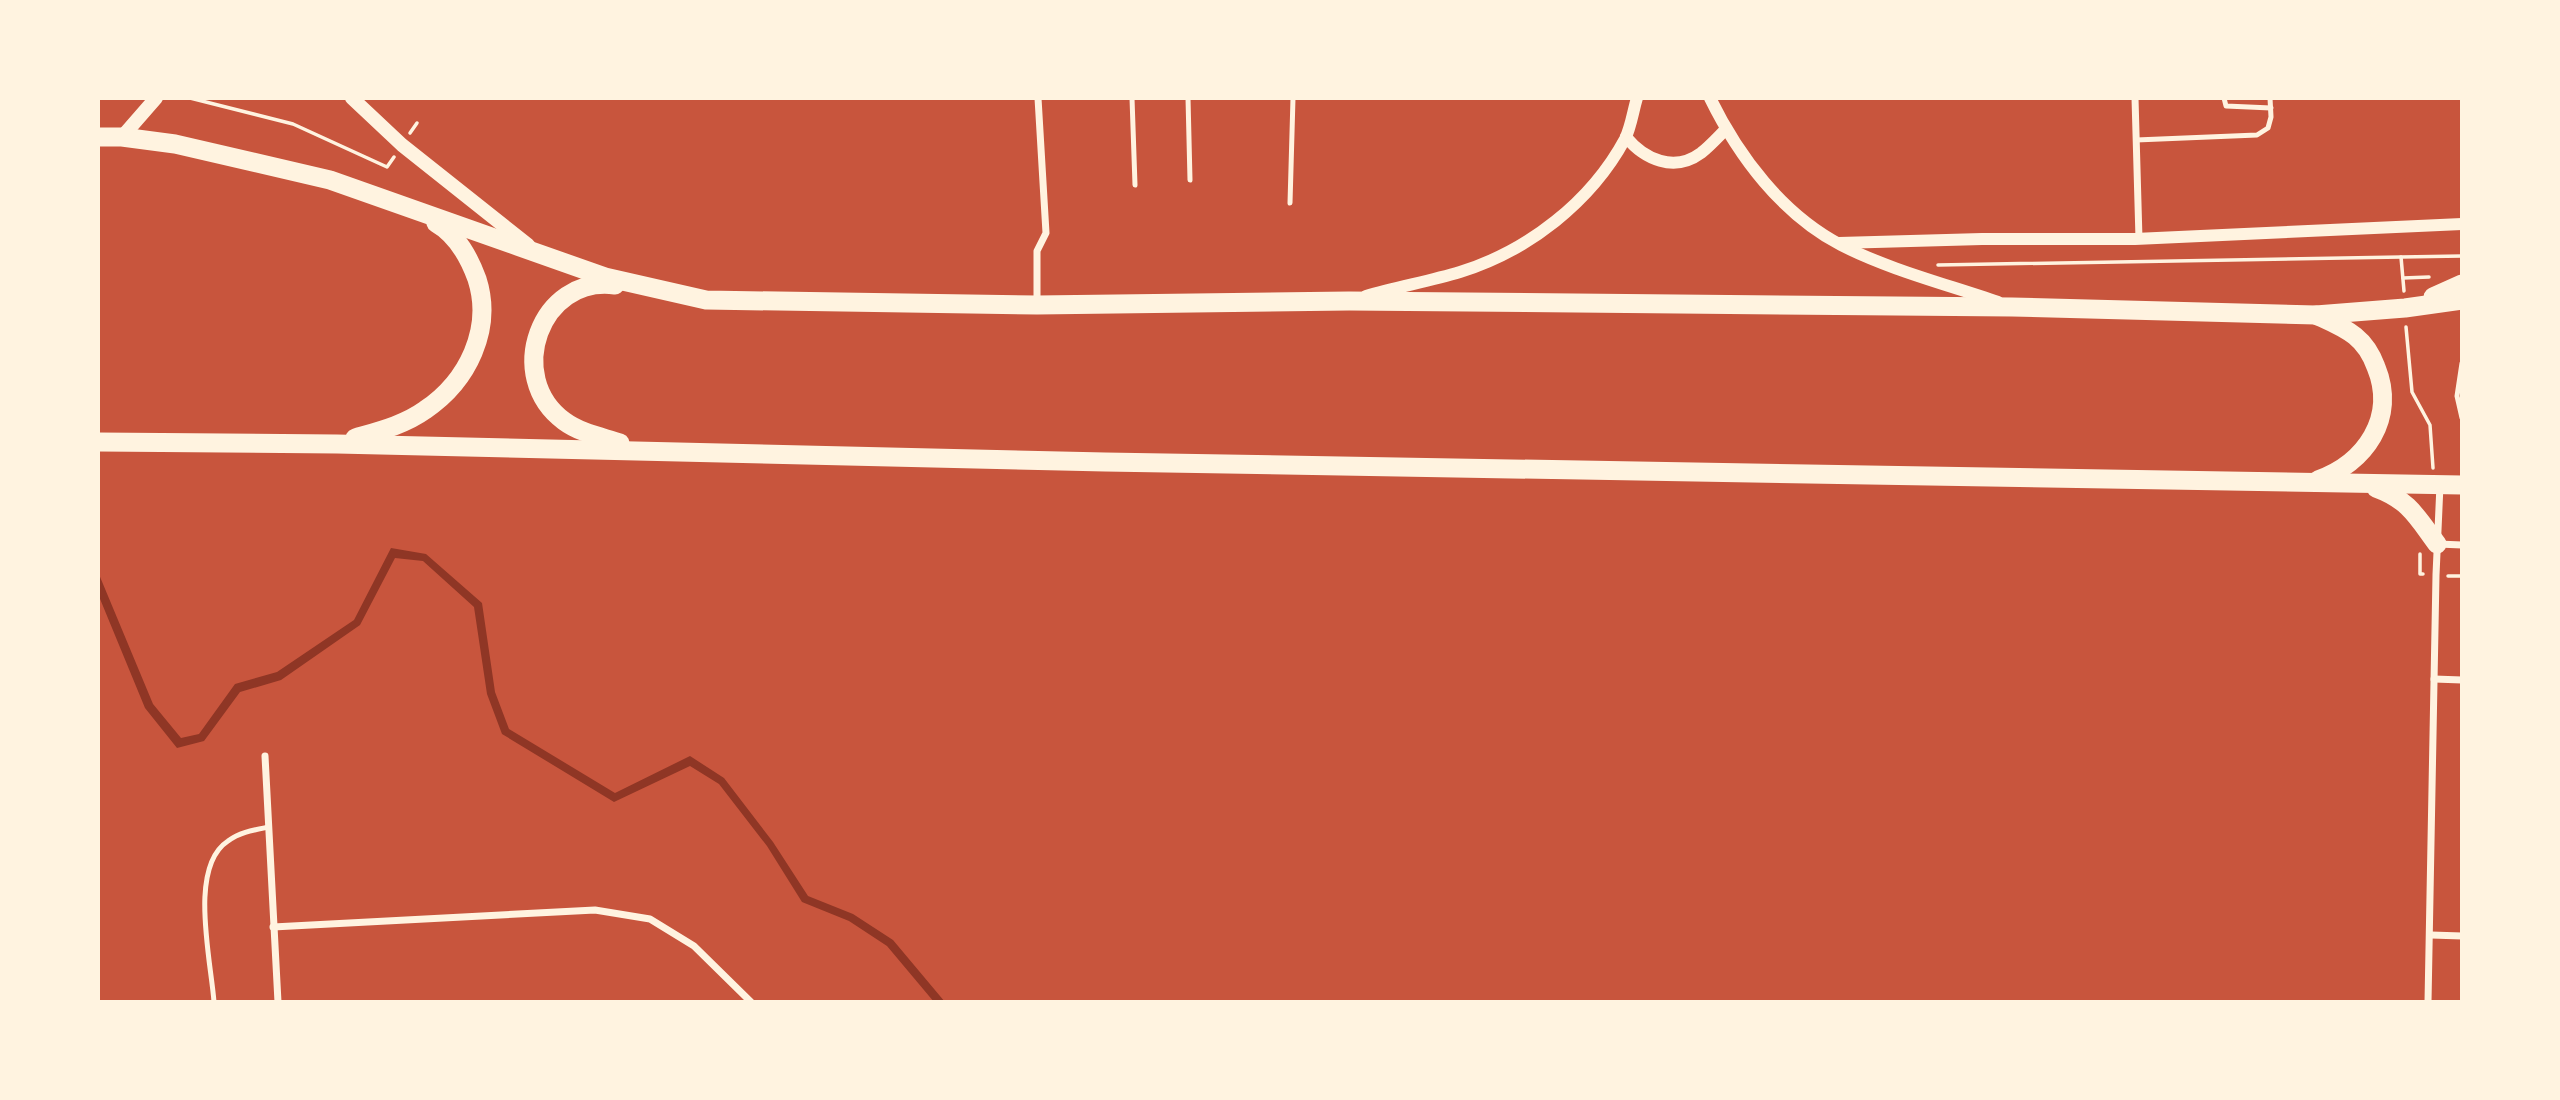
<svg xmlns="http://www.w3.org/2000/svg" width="2560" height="1100" font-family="Signika,sans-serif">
  <rect width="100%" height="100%" fill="#c8553d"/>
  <polygon fill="#8f3625" points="391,548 426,554 482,603 495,692 509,729 615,793 690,756 724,778 773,842 808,896 853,914 893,940 945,1002 934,1002 887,946 849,921 802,902 767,846 719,784 690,766 614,802 502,734 487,694 474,607 423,561 395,558 360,625 281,680 240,692 204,741 177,748 145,708 98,594 98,572 153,704 181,738 199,734 235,684 277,672 354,620"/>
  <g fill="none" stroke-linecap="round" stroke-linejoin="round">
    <g stroke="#fff3e0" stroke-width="3.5">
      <polyline points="190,98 293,124 387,167 394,157"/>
      <polyline points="410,133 417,123"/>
      <polyline points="1938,265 2401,257"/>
      <polyline points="2403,278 2429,277"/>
      <polyline points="2404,291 2401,257 2462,256"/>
      <polyline points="2406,327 2412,392 2430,425 2433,468"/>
      <polyline points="2420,554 2420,574 2423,574"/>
      <polyline points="2448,576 2462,576"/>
    </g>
    <g stroke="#fff3e0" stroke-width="5">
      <polyline points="1132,98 1135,185"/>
      <polyline points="1188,98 1190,180"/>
      <polyline points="2224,98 2226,106 2271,108"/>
      <polyline points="2136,140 2257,135 2268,128 2271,117 2270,98"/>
      <polyline points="1290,203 1293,98"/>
      <polyline points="2462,363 2457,396 2462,418"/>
      <path d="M214,1002C211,960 188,867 228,841C240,832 254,830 269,827"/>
    </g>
    <g stroke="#fff3e0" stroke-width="7">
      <polyline points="2135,98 2139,239"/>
      <polyline points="1037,305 1037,251 1046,233 1038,98"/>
      <polyline points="2438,544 2462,545"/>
      <polyline points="2434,679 2462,680"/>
      <polyline points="265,756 278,1002"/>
      <polyline points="273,927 595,910 650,919 694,946 751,1002"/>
      <polyline points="2431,935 2462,936"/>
      <polyline points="2428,1002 2436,575 2440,485"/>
    </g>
    <g stroke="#fff3e0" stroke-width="12">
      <path d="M1710,98C1739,157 1782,214 1841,245C1890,270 1946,284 1998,302"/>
      <path d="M1626,137C1644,159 1674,173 1701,153C1710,146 1718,137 1726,129"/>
      <polyline points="1839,243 1982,239 2135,239 2462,224"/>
      <path d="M1366,296C1397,287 1430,281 1460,272C1528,251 1591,202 1625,139C1631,127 1633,111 1637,98"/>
    </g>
    <g stroke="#fff3e0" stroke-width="14">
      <polyline points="352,98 402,145 528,245"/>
      <polyline points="122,137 156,98"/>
    </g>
    <g stroke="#fff3e0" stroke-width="19">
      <polyline points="98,137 122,137 175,144 330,180 605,277 706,300 1037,305 1349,301 2012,307 2316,315 2405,308 2462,300"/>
      <path d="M615,285C540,275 504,377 564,421C580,433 602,437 620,443"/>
      <polyline points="2433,297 2462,284"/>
      <path d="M2316,315C2329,321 2344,327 2355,336C2365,344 2372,356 2376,367C2397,418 2365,463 2318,480"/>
      <path d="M355,438C379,431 404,425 425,410C468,381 493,329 477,279C469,257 457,235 436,223"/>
      <polyline points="98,442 337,444 1105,462 2462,485"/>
      <path d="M2376,488C2409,500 2417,517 2437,544"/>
    </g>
  </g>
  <rect width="2560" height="1100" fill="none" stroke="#fff3e0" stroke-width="200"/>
</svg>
